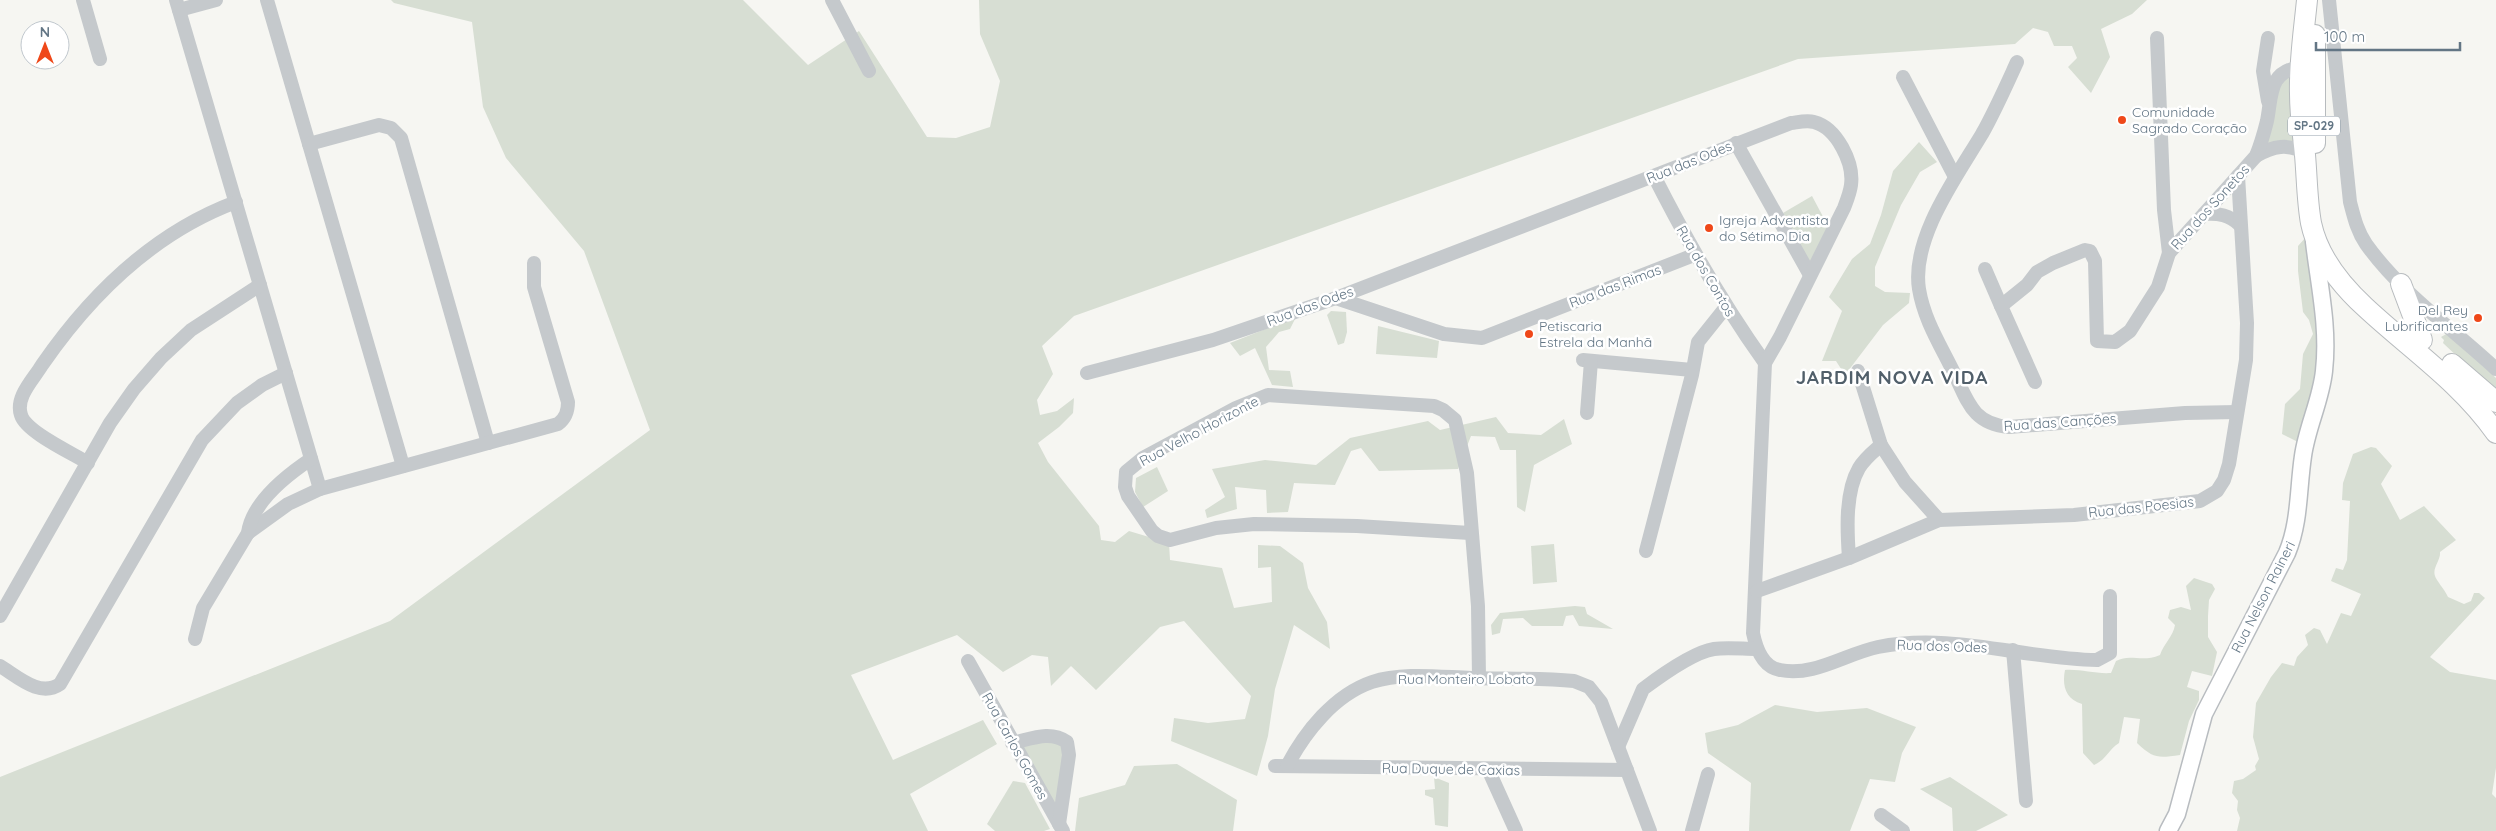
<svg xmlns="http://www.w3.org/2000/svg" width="2496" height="831" font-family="Quicksand,sans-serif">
  <rect width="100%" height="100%" fill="#f6f6f2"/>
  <g fill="#d7ded3">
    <polygon points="391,0 743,0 808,65 859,31 927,137 956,138 990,127 1000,81 980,34 979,0 2147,0 2132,14 2101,29 2110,57 2091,93 2068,67 2077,58 2072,46 2054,46 2048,32 2033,28 2015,44 1798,59 1074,316 1042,346 1053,374 1037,400 1040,415 1057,411 1074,398 1073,413 1059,427 1038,443 1048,462 1099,526 1101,540 1115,542 1129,531 1169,543 1170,560 1222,568 1234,608 1272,602 1271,567 1258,568 1258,545 1280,546 1303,563 1308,588 1327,622 1330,649 1294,625 1275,689 1268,736 1257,776 1171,741 1174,718 1208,723 1245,719 1251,696 1184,621 1160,627 1096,690 1071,666 1051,686 1048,657 1032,655 1003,672 957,635 851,675 893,760 983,720 997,744 910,794 928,831 0,831 0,777 390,621 650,430 584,251 506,158 483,107 472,22 394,3"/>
    <polygon points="2301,67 2305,153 2267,149 2272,89"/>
    <polygon points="1919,142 1937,162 1920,172 1901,205 1875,267 1875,286 1885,292 1910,293 1909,303 1883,325 1845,375 1836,361 1822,361 1842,311 1829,297 1852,259 1870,244 1881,215 1893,171"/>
    <polygon points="1812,196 1828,226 1810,263 1783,213"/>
    <polygon points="2306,237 2317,291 2321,362 2298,442 2282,434 2285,404 2300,389 2303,354 2313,334 2309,320 2303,312 2298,271 2298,246"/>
    <polygon points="1331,311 1346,312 1347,332 1344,343 1338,345 1327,315"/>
    <polygon points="1296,317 1290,329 1279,332 1266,347 1269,370 1290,371 1293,387 1272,385 1255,348 1240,356 1230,343"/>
    <polygon points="1378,326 1439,341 1437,358 1376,354"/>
    <polygon points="2448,333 2496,378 2496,393 2443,343 2444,340 2441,337"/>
    <polygon points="1496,417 1508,433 1541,435 1564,419 1572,444 1534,465 1525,512 1517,507 1516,450 1500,450 1495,437 1471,436 1458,469 1379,471 1361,448 1351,451 1335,485 1294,483 1288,512 1267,513 1266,490 1235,487 1237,509 1207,518 1205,510 1225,497 1212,469 1265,460 1316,465 1350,438 1428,421 1440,430"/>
    <path d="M2371,447L2376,448L2392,466L2381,484L2400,520L2424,506L2456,540L2440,552C2441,560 2432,568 2435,576C2436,580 2445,590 2448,597L2464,604L2471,601L2474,593H2479L2485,598L2430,657L2450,672L2496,680V768L2492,794L2496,798V831H2237L2240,818L2237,810L2238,801L2232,793L2234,781L2243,779L2256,770L2255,766L2259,759L2253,737L2256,703L2271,677L2282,663L2294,666L2297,657L2308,645L2305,635L2314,628L2320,630L2327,644L2341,613L2351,616L2361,594L2331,581L2336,568L2343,570L2347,560L2350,501L2342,500L2343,483L2353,454Z"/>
    <polygon points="1157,467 1168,491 1143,507 1135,492 1136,478"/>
    <polygon points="1554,544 1557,582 1533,584 1531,546"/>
    <path d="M2194,578L2212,584L2215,589L2209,600L2208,616V637L2217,652L2212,676L2192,671L2187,687L2199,691V700L2189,721L2180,755C2158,758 2154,759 2137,743L2140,719L2124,717L2119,743C2108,750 2106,760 2094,765L2083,753L2082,704C2065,699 2062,685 2065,670C2081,669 2095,674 2111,673L2116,661C2131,653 2141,663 2160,655C2164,643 2173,637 2175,625L2168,618L2170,610L2181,607L2191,610L2186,586Z"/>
    <polygon points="1575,606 1585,607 1587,614 1613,629 1579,626 1573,615 1566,616 1563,626 1532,626 1523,618 1503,619 1500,633 1492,635 1491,625 1500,613"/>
    <polygon points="1775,705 1817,712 1867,708 1916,727 1902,753 1895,782 1870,779 1850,831 1749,831 1751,783 1708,753 1705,733 1738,725"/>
    <polygon points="1067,742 1059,824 1012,743"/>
    <polygon points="1177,764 1237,800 1233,831 1075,831 1079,798 1125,785 1134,766"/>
    <polygon points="1434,777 1449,783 1448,827 1435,825 1433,798 1425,795 1425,790 1435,789"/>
    <polygon points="1950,777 2008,815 1976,831 1953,831 1952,808 1920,789"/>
    <polygon points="1013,781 1025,783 1050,829 1044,831 995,831 987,824"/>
  </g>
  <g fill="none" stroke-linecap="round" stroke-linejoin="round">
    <g stroke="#b8bcc0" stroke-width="19">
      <path id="major" d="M2168,831L2177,814L2204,714L2287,553C2300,522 2298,489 2303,456C2307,427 2321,400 2324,371C2329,327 2319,285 2314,242"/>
    </g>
    <g stroke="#b7bbbe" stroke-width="22">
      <g id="highway">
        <path d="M2307,0C2304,31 2299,63 2300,94C2300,115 2303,134 2305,155C2307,177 2307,201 2311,223C2318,256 2341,285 2365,307C2410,349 2460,382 2496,433"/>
        <polyline points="2315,143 2315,35"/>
        <polyline points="2401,284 2422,340"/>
        <polyline points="2452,364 2496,402"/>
      </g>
    </g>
    <g stroke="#c5c9cc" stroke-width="14">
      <polyline points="83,0 100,59"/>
      <polyline points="176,0 320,489"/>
      <polyline points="267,0 403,466"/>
      <polyline points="832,0 869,71"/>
      <path d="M2329,0L2350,202C2354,217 2357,231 2366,244C2401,293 2453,329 2496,369"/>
      <polyline points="179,10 216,0"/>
      <polyline points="2157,38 2164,210 2169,253"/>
      <polyline points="2268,38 2263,71 2268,101"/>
      <path d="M2017,62C2006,86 1995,111 1982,134C1957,176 1911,238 1919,289C1924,320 1941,346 1954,373C1968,402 1973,424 2009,427L2185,413L2237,412"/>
      <polyline points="1903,77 1955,177"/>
      <polyline points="1736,143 1810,275"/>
      <polyline points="309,144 379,125 391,128 401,138 488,443"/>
      <path d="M2256,156C2273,146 2288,143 2305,153"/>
      <path d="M1654,176C1687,241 1722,303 1765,363"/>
      <path d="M2204,214C2219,213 2229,215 2240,225"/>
      <polyline points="1985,269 2001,306"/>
      <polyline points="1336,298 1444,334 1482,338 1694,255"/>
      <polyline points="1583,360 1692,370"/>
      <polyline points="1858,371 1881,445 1905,482 1939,520"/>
      <path d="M1087,373L1213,340L1336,298L1791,123C1799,122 1807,120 1814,122C1837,128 1854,163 1851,185C1850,193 1847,200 1844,208L1780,337L1765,363L1753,633C1756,648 1762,667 1780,670C1814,677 1845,654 1878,647C1951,632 2024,659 2097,660L2110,653V596"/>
      <path d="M2035,382L2001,306L2027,285L2037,272L2053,263L2085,250L2090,251L2095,261L2097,341L2115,342L2130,331L2158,287L2169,253L2256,156C2261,144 2264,133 2267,121C2272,96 2268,71 2301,67"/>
      <polyline points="1587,413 1591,361"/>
      <path d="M88,463C72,453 26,432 21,415C15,397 33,380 42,365C91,294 153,233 236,202"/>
      <path d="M248,533L288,504L320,489L558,424C566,418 568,411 568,402L534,287V263"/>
      <polyline points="1470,533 1357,526 1254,524 1216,528 1170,540 1158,536 1152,531 1128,496 1125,487 1126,472 1143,458 1236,408 1268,395 1434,406 1443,410 1455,420 1467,473 1478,606 1479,678"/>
      <polyline points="1646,551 1692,375 1698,342 1726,307"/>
      <path d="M1849,558C1847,530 1845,492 1859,468C1865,458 1873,452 1881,445"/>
      <polyline points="1757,591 1849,558 1939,520 2074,515 2200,501 2217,491 2224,480 2229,464 2246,360 2247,323 2238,176"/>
      <polyline points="0,616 110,423 134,389 161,358 191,330 260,285"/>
      <path d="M195,639L203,608L248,533C252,502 287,475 311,459"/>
      <polyline points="2013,650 2026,801"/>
      <polyline points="968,661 1063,831"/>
      <path d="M0,666C18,677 40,698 60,684L202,440L237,403L262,385L286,373"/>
      <path d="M1012,743C1031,739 1050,730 1067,742L1069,755L1059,824"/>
      <path d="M1618,747L1643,689C1659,677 1694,652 1714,649C1727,647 1743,649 1757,649"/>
      <polyline points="1275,766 1627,770"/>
      <path d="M1287,766C1305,732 1334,695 1372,682C1402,672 1440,677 1471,678C1505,679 1540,678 1574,681L1589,687L1601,702L1650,831"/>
      <polyline points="1488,769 1516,831"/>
      <polyline points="1881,815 1903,831"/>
      <polyline points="1692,831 1708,774"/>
    </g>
    <use href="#major" stroke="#fff" stroke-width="16"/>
    <use href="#highway" stroke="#fff" stroke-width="20"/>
  </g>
  <g fill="#ef4819" stroke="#fff" stroke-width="2">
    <circle cx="2122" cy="120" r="5"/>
    <circle cx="1709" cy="228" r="5"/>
    <circle cx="2478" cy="318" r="5"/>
    <circle cx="1529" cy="334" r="5"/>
  </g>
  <g text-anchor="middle" stroke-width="5" stroke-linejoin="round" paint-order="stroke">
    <rect fill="#fff" stroke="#929faa" stroke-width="1" x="2288" y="116.5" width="52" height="19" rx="4"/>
    <g font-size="12" font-weight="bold" fill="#637685">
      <text x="2314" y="130">SP-029</text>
    </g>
    <g font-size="14" fill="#637685" stroke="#fff" text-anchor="start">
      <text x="2132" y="117">Comunidade<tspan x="2132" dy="16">Sagrado Coração</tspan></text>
      <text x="1719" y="225">Igreja Adventista<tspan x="1719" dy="16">do Sétimo Dia</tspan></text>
      <text x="2468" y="315" text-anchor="end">Del Rey<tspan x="2468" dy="16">Lubrificantes</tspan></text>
      <text x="1539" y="331">Petiscaria<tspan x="1539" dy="16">Estrela da Manhã</tspan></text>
    </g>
    <g font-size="14" fill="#637685" stroke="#fff">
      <text transform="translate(1689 162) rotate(-22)" y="5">Rua das Odes</text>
      <text transform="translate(2210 207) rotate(-48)" y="5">Rua dos Sonetos</text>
      <text transform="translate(1706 271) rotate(60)" y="5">Rua dos Contos</text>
      <text transform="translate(1615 286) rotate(-21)" y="5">Rua das Rimas</text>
      <text transform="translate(1310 306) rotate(-20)" y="5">Rua das Odes</text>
      <text transform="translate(2060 422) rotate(-4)" y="5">Rua das Canções</text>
      <text transform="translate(1199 431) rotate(-28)" y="5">Rua Velho Horizonte</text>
      <text transform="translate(2141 507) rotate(-6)" y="5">Rua das Poesias</text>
      <text transform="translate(2263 597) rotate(-63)" y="5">Rua Nelson Raineri</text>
      <text transform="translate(1942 646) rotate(2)" y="5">Rua dos Odes</text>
      <text x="1466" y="684">Rua Monteiro Lobato</text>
      <text transform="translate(1015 746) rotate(61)" y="5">Rua Carlos Gomes</text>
      <text transform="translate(1451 769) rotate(1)" y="5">Rua Duque de Caxias</text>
    </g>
    <g font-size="19" font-weight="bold" letter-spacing="1" fill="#515f6a" stroke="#fff">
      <text x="1892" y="384">JARDIM NOVA VIDA</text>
    </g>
  </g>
  <g transform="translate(45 45)"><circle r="24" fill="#ffffff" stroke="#c1c8ce"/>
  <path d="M0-4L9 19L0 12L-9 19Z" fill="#ef4819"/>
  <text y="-8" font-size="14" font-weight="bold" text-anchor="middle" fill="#637685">N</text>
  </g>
  <path d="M2316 42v8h144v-8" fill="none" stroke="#637685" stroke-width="2.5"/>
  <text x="2324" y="42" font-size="15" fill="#637685" stroke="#ffffff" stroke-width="4" paint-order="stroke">100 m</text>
</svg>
